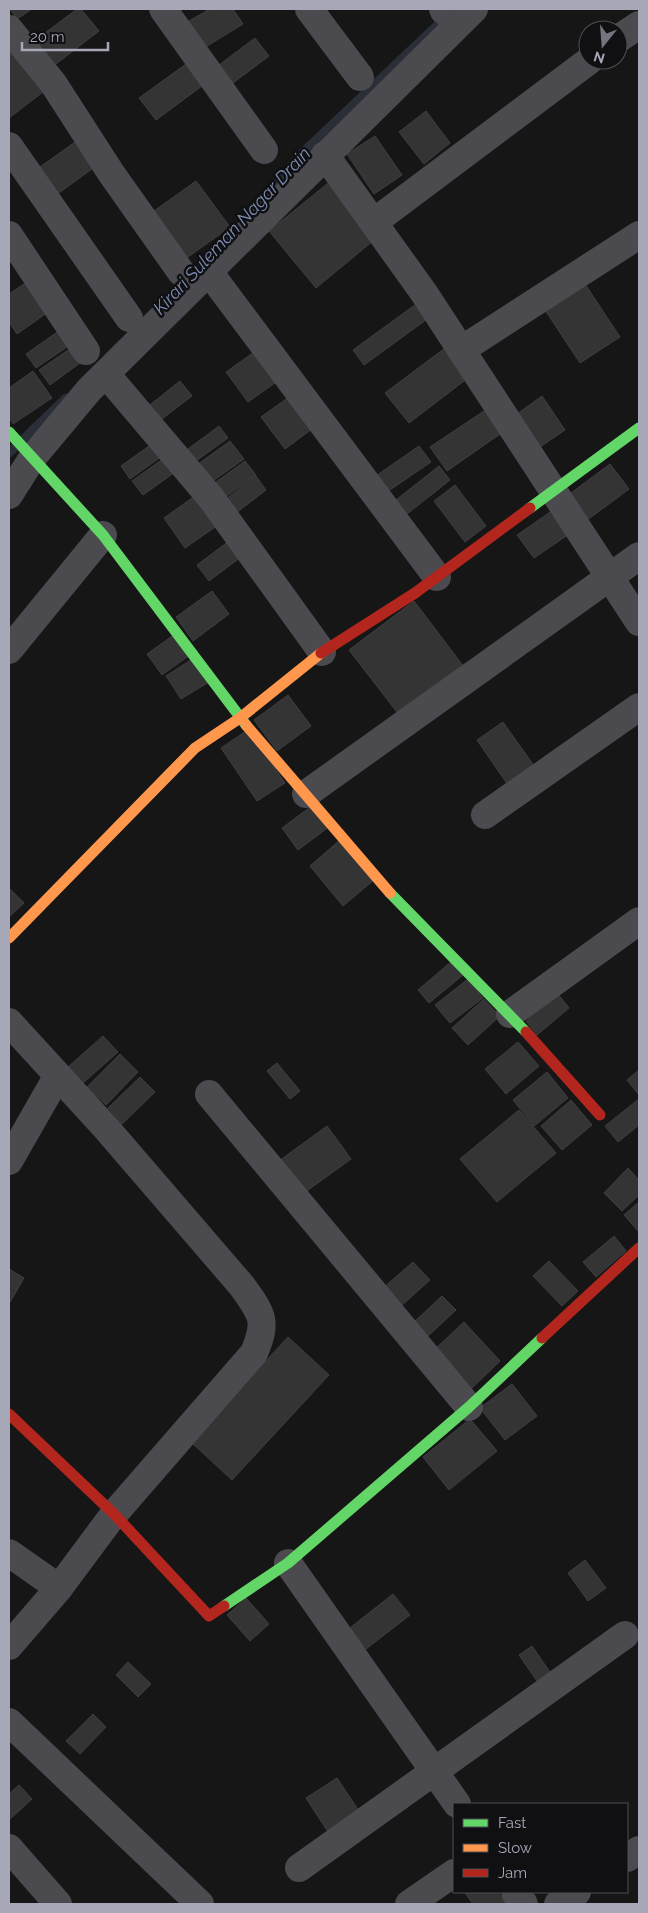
<svg xmlns="http://www.w3.org/2000/svg" width="648" height="1913" font-family="Raleway,sans-serif">
  <rect width="100%" height="100%" fill="#161616"/>
  <g fill="none" stroke-linecap="round" stroke-linejoin="round">
    <g stroke="#292e37" stroke-width="9">
      <polyline points="266,197 299,156 447,16"/>
      <polyline points="9,453 66,398"/>
    </g>
  </g>
  <g fill="#343435" stroke="#3f3e42">
    <polygon points="10,9 32,9 17,19"/>
    <polygon points="77,9 81,9 99,31 52,67 33,42"/>
    <polygon points="210,9 233,9 243,24 199,51 184,24"/>
    <polygon points="255,38 269,56 229,86 215,68"/>
    <polygon points="9,43 47,89 9,118"/>
    <polygon points="186,64 202,86 156,120 139,98"/>
    <polygon points="426,111 450,143 424,164 399,132"/>
    <polygon points="375,136 402,175 374,194 347,154"/>
    <polygon points="78,140 96,166 52,198 33,172"/>
    <polygon points="332,180 379,236 316,288 269,231"/>
    <polygon points="196,181 230,227 181,262 147,216"/>
    <polygon points="30,280 51,310 17,334 9,322 9,294"/>
    <polygon points="585,284 620,337 580,363 545,310"/>
    <polygon points="419,302 430,317 364,365 353,350"/>
    <polygon points="63,328 73,343 36,368 26,354"/>
    <polygon points="74,346 84,360 50,385 39,370"/>
    <polygon points="260,348 282,378 248,402 226,372"/>
    <polygon points="445,348 468,378 409,423 385,393"/>
    <polygon points="33,371 52,398 13,424 9,417 9,388"/>
    <polygon points="180,381 192,396 158,422 146,408"/>
    <polygon points="296,392 320,423 285,449 261,417"/>
    <polygon points="542,396 565,430 540,447 517,414"/>
    <polygon points="487,409 503,432 447,471 430,447"/>
    <polygon points="219,426 228,438 189,466 180,455"/>
    <polygon points="156,441 165,454 130,479 121,466"/>
    <polygon points="230,441 244,459 207,485 194,467"/>
    <polygon points="419,446 431,462 384,494 373,478"/>
    <polygon points="167,456 178,470 143,495 132,481"/>
    <polygon points="245,461 256,475 220,501 209,487"/>
    <polygon points="610,464 629,489 586,521 567,496"/>
    <polygon points="439,466 450,480 407,514 396,500"/>
    <polygon points="256,476 266,490 232,516 221,503"/>
    <polygon points="455,485 486,526 465,542 434,501"/>
    <polygon points="199,493 221,523 185,548 164,518"/>
    <polygon points="556,508 572,532 534,558 517,535"/>
    <polygon points="233,538 245,554 209,581 197,565"/>
    <polygon points="212,591 229,614 193,641 176,617"/>
    <polygon points="414,601 464,667 400,716 349,650"/>
    <polygon points="175,634 190,655 162,675 147,654"/>
    <polygon points="194,658 209,682 181,699 166,676"/>
    <polygon points="288,695 311,726 277,751 254,720"/>
    <polygon points="503,722 539,773 512,791 477,740"/>
    <polygon points="249,729 285,783 257,801 221,748"/>
    <polygon points="313,805 330,826 298,850 282,828"/>
    <polygon points="340,840 374,880 343,906 310,866"/>
    <polygon points="9,888 24,903 9,917"/>
    <polygon points="452,961 463,975 429,1003 418,990"/>
    <polygon points="468,979 483,998 450,1023 435,1005"/>
    <polygon points="558,994 569,1008 537,1035 526,1021"/>
    <polygon points="484,999 500,1016 468,1045 452,1028"/>
    <polygon points="103,1036 118,1052 83,1083 68,1067"/>
    <polygon points="518,1042 539,1066 506,1094 485,1069"/>
    <polygon points="120,1054 138,1072 106,1105 87,1087"/>
    <polygon points="277,1063 300,1091 290,1099 267,1071"/>
    <polygon points="639,1070 639,1095 627,1080"/>
    <polygon points="547,1072 568,1098 534,1126 513,1100"/>
    <polygon points="140,1077 155,1092 122,1124 108,1108"/>
    <polygon points="639,1099 639,1125 618,1142 605,1126"/>
    <polygon points="571,1100 592,1125 562,1150 541,1126"/>
    <polygon points="519,1110 556,1153 497,1202 460,1159"/>
    <polygon points="327,1126 351,1159 304,1193 279,1161"/>
    <polygon points="628,1168 639,1180 639,1195 622,1211 604,1193"/>
    <polygon points="639,1202 639,1232 624,1215"/>
    <polygon points="614,1236 626,1251 596,1277 583,1262"/>
    <polygon points="549,1261 578,1291 562,1306 533,1276"/>
    <polygon points="413,1262 430,1280 400,1307 383,1288"/>
    <polygon points="9,1269 24,1278 9,1304"/>
    <polygon points="442,1296 456,1310 427,1337 413,1323"/>
    <polygon points="464,1322 500,1361 471,1389 434,1350"/>
    <polygon points="288,1337 329,1375 232,1480 191,1442"/>
    <polygon points="512,1384 537,1416 505,1440 480,1408"/>
    <polygon points="470,1419 497,1451 449,1490 423,1457"/>
    <polygon points="585,1560 606,1588 588,1601 568,1573"/>
    <polygon points="393,1594 410,1615 366,1649 350,1628"/>
    <polygon points="246,1598 269,1624 250,1641 227,1615"/>
    <polygon points="532,1646 552,1675 539,1684 519,1655"/>
    <polygon points="128,1662 151,1684 138,1697 116,1675"/>
    <polygon points="93,1714 106,1727 80,1754 66,1741"/>
    <polygon points="337,1778 361,1814 330,1835 306,1798"/>
    <polygon points="19,1785 32,1799 9,1820 9,1794"/>
    <polygon points="468,1892 498,1892 506,1904 473,1904 465,1893"/>
  </g>
  <g fill="none" stroke-linecap="round" stroke-linejoin="round">
    <g stroke="#4a4a4f" stroke-width="28">
      <polyline points="163,9 264,150"/>
      <polyline points="309,9 360,77"/>
      <polyline points="443,9 444,11"/>
      <polyline points="9,29 53,83 111,173 181,272"/>
      <polyline points="618,39 639,25"/>
      <polyline points="9,146 129,318"/>
      <polyline points="325,155 424,293 639,622"/>
      <polyline points="374,222 590,60"/>
      <polyline points="9,235 86,351"/>
      <polyline points="209,272 437,577"/>
      <polyline points="461,350 639,235"/>
      <polyline points="106,374 211,498 322,652"/>
      <polyline points="9,495 33,457 89,390 474,9"/>
      <polyline points="9,650 103,535"/>
      <polyline points="306,794 639,556"/>
      <polyline points="485,815 639,707"/>
      <polyline points="510,1014 639,921"/>
      <path d="M9,1022L106,1128L242,1286C262,1314 268,1320 254,1353L114,1514L59,1588L9,1646"/>
      <polyline points="209,1094 469,1407"/>
      <polyline points="9,1161 57,1077"/>
      <polyline points="9,1553 59,1588"/>
      <polyline points="288,1563 457,1804"/>
      <polyline points="9,1722 200,1904"/>
      <polyline points="9,1848 58,1904"/>
      <polyline points="627,1858 639,1850"/>
      <polyline points="299,1868 625,1635"/>
      <polyline points="515,1892 524,1904"/>
      <polyline points="409,1904 454,1873"/>
      <polyline points="558,1904 577,1892"/>
    </g>
    <g stroke="#63d668" stroke-width="11">
      <polyline points="9,432 103,535 246,725"/>
      <polyline points="530,508 639,428"/>
      <polyline points="390,893 526,1032"/>
      <polyline points="224,1606 288,1563 469,1407 542,1338"/>
    </g>
    <g stroke="#ff974d" stroke-width="11">
      <polyline points="246,725 390,893"/>
      <polyline points="9,938 195,748 240,718 321,653"/>
    </g>
    <g stroke="#b3261e" stroke-width="11">
      <polyline points="321,653 415,593 530,508"/>
      <polyline points="526,1032 600,1115"/>
      <polyline points="542,1338 639,1248"/>
      <polyline points="9,1414 114,1514 209,1616 224,1606"/>
    </g>
  </g>
  <g text-anchor="middle" stroke-width="5" stroke-linejoin="round" paint-order="stroke">
    <g font-size="18" font-style="italic" fill="#7d8db2" stroke="#101012">
      <text transform="translate(232 231) rotate(-47)" y="6">Kirari Suleman Nagar Drain</text>
    </g>
  </g>
  <rect width="648" height="1913" fill="none" stroke="#a7a8b7" stroke-width="20"/>
  <rect x="453" y="1803" width="175" height="90" fill="#101012" stroke="#4c4d54"/>
  <rect x="463" y="1819" width="25" height="8" fill="#63d668" stroke="#4c4d54"/>
  <text x="498" y="1828" font-size="15" fill="#a7a8b7">Fast</text>
  <rect x="463" y="1844" width="25" height="8" fill="#ff974d" stroke="#4c4d54"/>
  <text x="498" y="1853" font-size="15" fill="#a7a8b7">Slow</text>
  <rect x="463" y="1869" width="25" height="8" fill="#b3261e" stroke="#4c4d54"/>
  <text x="498" y="1878" font-size="15" fill="#a7a8b7">Jam</text>
  <g transform="translate(603 45) rotate(197)"><circle r="24" fill="#101012" stroke="#4c4d54"/>
  <path d="M0-4L9 19L0 12L-9 19Z" fill="#74757f"/>
  <text y="-8" font-size="14" font-weight="bold" text-anchor="middle" fill="#a7a8b7">N</text>
  </g>
  <path d="M22 42v8h86v-8" fill="none" stroke="#a7a8b7" stroke-width="2.5"/>
  <text x="30" y="42" font-size="15" fill="#a7a8b7" stroke="#101012" stroke-width="4" paint-order="stroke">20 m</text>
</svg>
